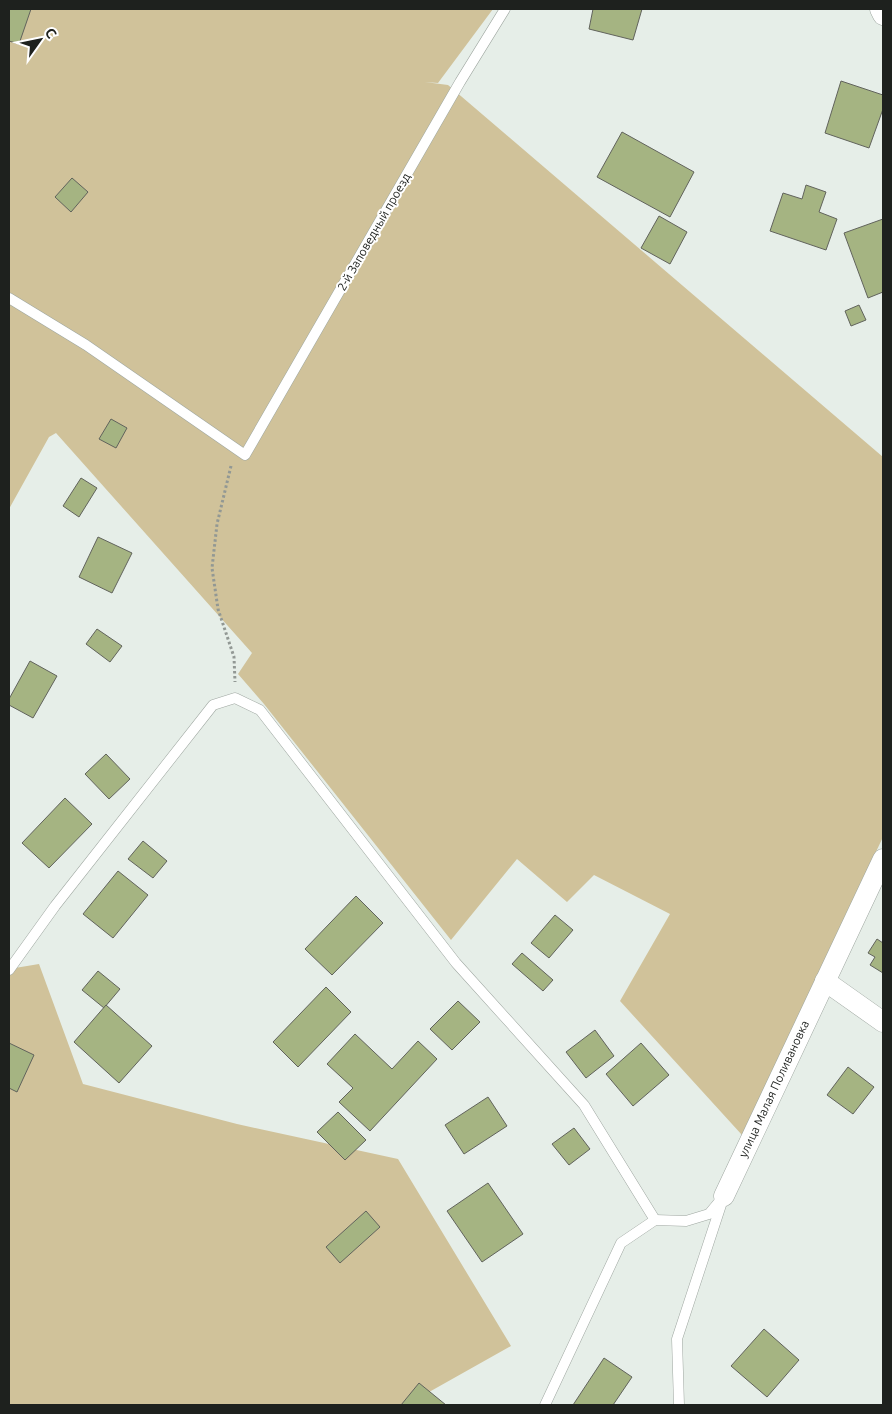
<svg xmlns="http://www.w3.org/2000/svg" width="892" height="1414" font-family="Ubuntu,sans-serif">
  <rect width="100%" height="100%" fill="#e6eee8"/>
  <g fill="#d0c29a">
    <polygon points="9,9 493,9 438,83 425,82 448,85 883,457 883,837 742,1135 620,1001 670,914 594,875 567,902 517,859 451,940 264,704 238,674 252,653 56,433 49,437 9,509"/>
    <polygon points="39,964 83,1084 237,1124 398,1159 511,1346 406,1405 9,1405 9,969"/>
  </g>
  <g fill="#a5b482" stroke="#61635c">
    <polygon points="9,9 31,9 19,44 9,41"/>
    <polygon points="593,9 642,9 633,40 589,29"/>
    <polygon points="841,81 883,95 883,109 869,148 825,133"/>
    <polygon points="622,132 694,172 670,217 597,177"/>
    <polygon points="72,178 88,192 71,212 55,197"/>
    <polygon points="806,185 826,192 819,212 837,219 826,250 770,231 783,193 802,199"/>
    <polygon points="659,216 687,232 670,264 641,248"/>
    <polygon points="883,219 883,292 868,298 844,233"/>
    <polygon points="859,305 866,320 851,326 845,311"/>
    <polygon points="111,419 127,428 116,448 99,439"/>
    <polygon points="81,478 97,488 79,517 63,506"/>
    <polygon points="98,537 132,553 112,593 79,577"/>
    <polygon points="97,629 122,646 110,662 86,644"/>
    <polygon points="30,661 57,676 33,718 9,705 9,699"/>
    <polygon points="106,754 130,779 109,799 85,774"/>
    <polygon points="65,798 92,824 49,868 22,843"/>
    <polygon points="143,841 167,861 153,878 128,859"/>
    <polygon points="118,871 148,895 113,938 83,914"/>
    <polygon points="356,896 383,923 332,975 305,949"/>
    <polygon points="555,915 573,930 549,958 531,943"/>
    <polygon points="877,939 883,943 883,973 870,965 875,957 868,953"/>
    <polygon points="522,953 553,980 543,991 512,964"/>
    <polygon points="98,971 120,989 104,1008 82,990"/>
    <polygon points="326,987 351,1012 298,1067 273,1042"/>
    <polygon points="458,1001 480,1022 452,1050 430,1029"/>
    <polygon points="106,1005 152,1046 119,1083 74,1042"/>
    <polygon points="595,1030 614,1056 586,1078 566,1052"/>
    <polygon points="355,1034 392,1069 418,1041 437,1059 370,1131 339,1102 353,1088 327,1064"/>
    <polygon points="9,1043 34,1055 17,1092 9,1088"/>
    <polygon points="641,1043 669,1075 633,1106 606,1074"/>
    <polygon points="848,1067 874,1087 853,1114 827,1095"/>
    <polygon points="488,1097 507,1126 464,1154 445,1125"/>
    <polygon points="338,1112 366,1140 345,1160 317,1132"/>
    <polygon points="574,1128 590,1149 569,1165 552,1144"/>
    <polygon points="488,1183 523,1234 482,1262 447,1211"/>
    <polygon points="366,1211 380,1227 340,1263 326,1247"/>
    <polygon points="764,1329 799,1360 767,1397 731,1366"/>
    <polygon points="604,1358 632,1377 613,1405 573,1405"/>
    <polygon points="419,1383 446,1405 401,1405"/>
  </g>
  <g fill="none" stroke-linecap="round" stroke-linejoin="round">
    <g stroke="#9fa7a1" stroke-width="11">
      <g id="service">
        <polyline points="9,298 86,345 245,455 460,82 505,9"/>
        <polyline points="9,970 55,906 213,705 235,698 260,710 456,963 584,1105 655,1220"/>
        <polyline points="545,1405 621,1243 655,1220 686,1221 709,1214 724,1196"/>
        <polyline points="679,1405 677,1339 722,1202"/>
      </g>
    </g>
    <g stroke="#9fa7a1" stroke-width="21">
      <g id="minor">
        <polyline points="880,9 883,15"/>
        <polyline points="825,981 883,1022"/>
        <polyline points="724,1196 883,859"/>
      </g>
    </g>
    <polyline stroke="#929894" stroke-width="3" stroke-dasharray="2.5 2.5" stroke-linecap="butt" points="231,466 217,524 212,568 218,609 234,657 235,682"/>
    <use href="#service" stroke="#fff" stroke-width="10"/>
    <use href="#minor" stroke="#fff" stroke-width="20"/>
  </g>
  <g text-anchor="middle" stroke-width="4" stroke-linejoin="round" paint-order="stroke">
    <g font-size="12" fill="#1e211e" stroke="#fff">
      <text transform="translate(374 232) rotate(-60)" y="4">2-й Заповедный проезд</text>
      <text transform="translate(774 1089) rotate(-65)" y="4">улица Малая Поливановка</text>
    </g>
  </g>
  <rect width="892" height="1414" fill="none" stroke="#1e211e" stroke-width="20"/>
  <g transform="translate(40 40) rotate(57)" stroke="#ffffff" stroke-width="4" paint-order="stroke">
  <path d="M0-4L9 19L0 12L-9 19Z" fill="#1e211e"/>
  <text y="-8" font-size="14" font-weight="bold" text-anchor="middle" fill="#1e211e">С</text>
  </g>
</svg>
